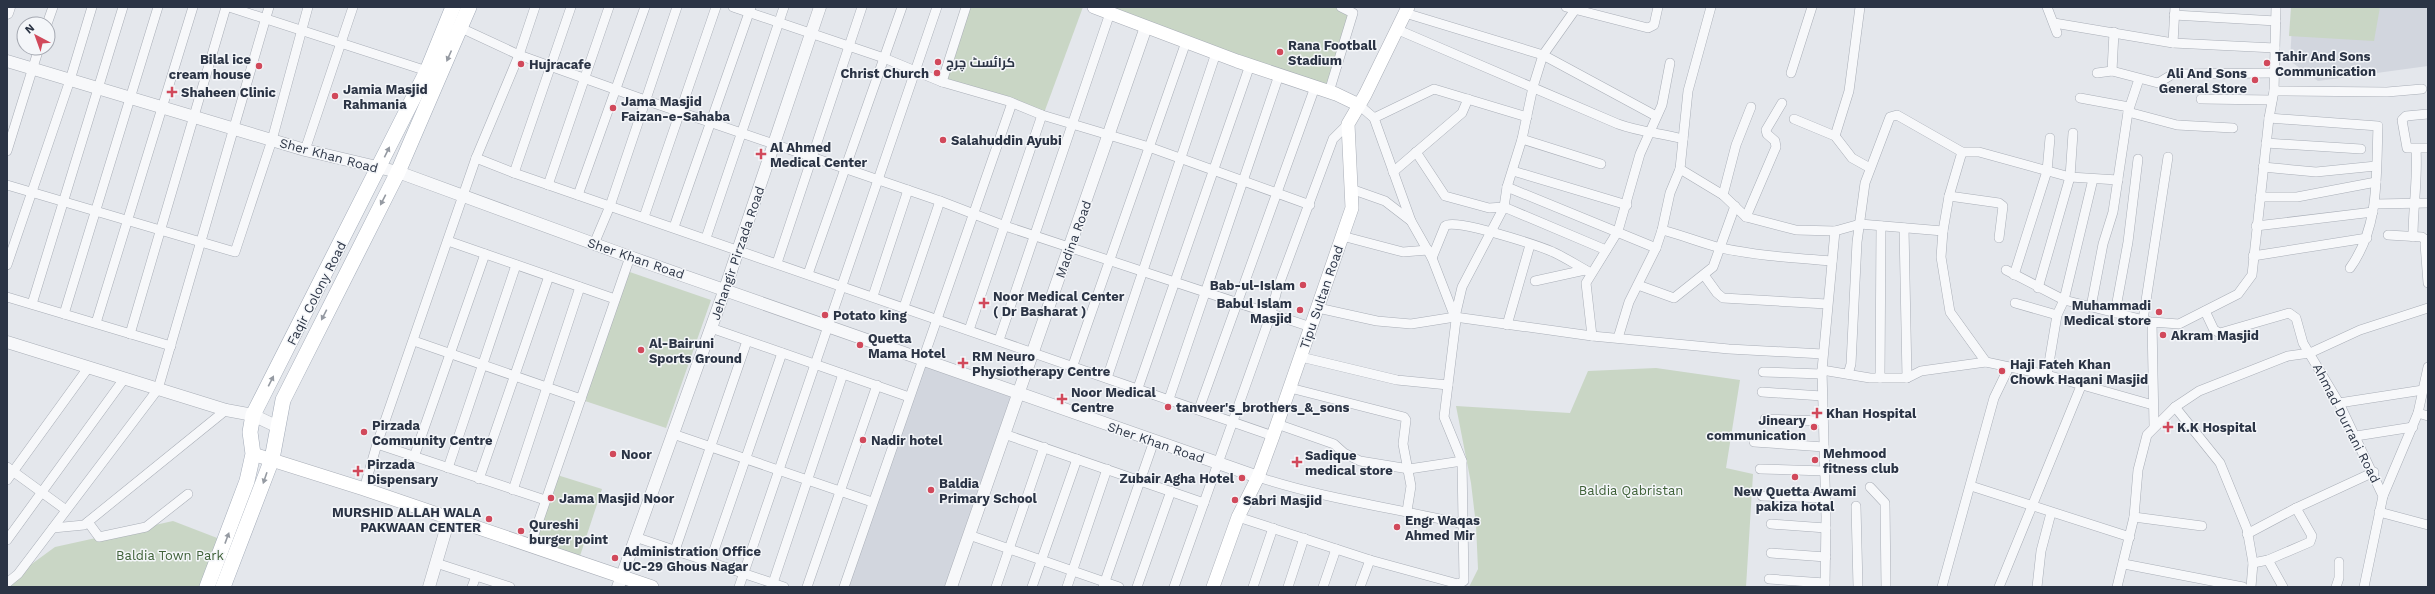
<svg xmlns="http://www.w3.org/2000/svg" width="2435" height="594" font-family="'Work Sans',Cairo,sans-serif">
  <rect width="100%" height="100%" fill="#e4e7ec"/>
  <g fill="#d2d6de">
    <polygon points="2293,7 2428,7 2428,66 2318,81 2290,61"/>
    <polygon points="922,359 1017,393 951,587 844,587"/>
  </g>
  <g fill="#c9d6c5">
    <polygon points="970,7 1083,7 1044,113 947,80"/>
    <polygon points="1100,7 1341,7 1353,13 1329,92"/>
    <polygon points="2291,7 2380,7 2374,41 2289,36"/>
    <polygon points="624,270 711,300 666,428 579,399"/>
    <polygon points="1656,368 1740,380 1726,468 1753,474 1746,587 1469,587 1478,569 1476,525 1471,483 1456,406 1570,413 1588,371"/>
    <polygon points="554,474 602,489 578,562 530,546"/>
    <polygon points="173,521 225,541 207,587 7,587 18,574 55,547"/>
  </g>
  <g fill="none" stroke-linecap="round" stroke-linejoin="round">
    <g stroke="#a9aeb7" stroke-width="10">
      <g id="minor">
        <polyline points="229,7 427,71"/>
        <polyline points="733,7 884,58 942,82 1008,101 1042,115 1149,147 1310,205"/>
        <polyline points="1566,7 1648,28 1654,25 1658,7"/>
        <polyline points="1711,7 1688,91 1680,169 1723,195 1746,217 1796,230 1835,231 1860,224 1943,231"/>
        <polyline points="2047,7 2057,33"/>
        <polyline points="1405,13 1543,55 1656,116"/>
        <polyline points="2174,15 2276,21"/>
        <polyline points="2054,23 2173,43 2275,48"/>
        <polyline points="47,24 53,7"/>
        <polyline points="461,28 519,55 645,100 940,201 1005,226 1311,327"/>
        <path d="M1396,29L1618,124C1640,132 1660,133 1683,139"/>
        <polyline points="2173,43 2175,7"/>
        <polyline points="2112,71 2114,32"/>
        <polyline points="1791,73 1812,7"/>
        <polyline points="2097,73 2112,71 2158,83 2173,74 2274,73"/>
        <polyline points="942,82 966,7"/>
        <polyline points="2274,91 2387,92 2422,89"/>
        <polyline points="1329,92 1353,13 1341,7"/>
        <polyline points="2080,98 2129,107"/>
        <polyline points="2201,99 2272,100"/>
        <polyline points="1359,105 1374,118 1411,221"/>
        <polyline points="2128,112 2177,125 2233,128"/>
        <polyline points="2428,114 2406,116 2402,120 2407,148 2428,148"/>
        <polyline points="1374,118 1434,89 1527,117"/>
        <path d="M2269,118L2378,126C2376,176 2380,226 2350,268"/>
        <polyline points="1794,119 1835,136 1852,158 1870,168"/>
        <polyline points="1835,136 1849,91 1860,7"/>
        <polyline points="1522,139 1601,164"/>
        <polyline points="2266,143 2361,149"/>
        <polyline points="305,150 353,7"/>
        <polyline points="7,151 39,48"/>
        <polyline points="1416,152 1445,196 1489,208 1504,207 1606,250"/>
        <polyline points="1962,152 1949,196 1943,231 1941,257 1950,312 1986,362"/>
        <polyline points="476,158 514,173 1273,436"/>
        <polyline points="2263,167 2316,172 2376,166"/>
        <polyline points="1513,171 1627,205"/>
        <polyline points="1393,172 1462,113 1468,99"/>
        <polyline points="514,173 571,7"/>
        <polyline points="7,185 235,252 272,140 308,7"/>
        <polyline points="548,185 609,7"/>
        <polyline points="1507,187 1656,248"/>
        <polyline points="578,195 645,7"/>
        <polyline points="1723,195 1736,145 1751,107"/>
        <polyline points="1949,196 1999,203 2003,206 1999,238"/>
        <polyline points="2260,197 2297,197 2376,182"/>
        <polyline points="2375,204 2428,203"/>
        <polyline points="644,217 716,7"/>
        <polyline points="1746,217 1776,147 1775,141 1767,134 1766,130 1782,103"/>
        <polyline points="2256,226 2373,212"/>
        <polyline points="674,227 751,7"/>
        <polyline points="1904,228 1907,378"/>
        <path d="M1662,230C1682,235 1701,243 1721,248C1758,256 1795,258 1832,261"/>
        <polyline points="2388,235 2422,237 2426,241"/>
        <polyline points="1342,236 1403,252 1428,250"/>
        <path d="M2413,237C2413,207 2418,178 2416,149"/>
        <polyline points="706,238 784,7"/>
        <polyline points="2428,239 2425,244 2428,283"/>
        <polyline points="448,241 615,299"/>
        <polyline points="594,244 610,206 677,7"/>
        <polyline points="2253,256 2367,238"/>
        <path d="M1432,258L1445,226C1452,217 1539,246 1553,252C1566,258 1578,266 1591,273"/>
        <polyline points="777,263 862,7"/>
        <polyline points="7,265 70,80 92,7"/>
        <polyline points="2006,270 2064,300 2148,321"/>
        <polyline points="808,274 902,7"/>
        <polyline points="1704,275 1717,293 1723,298 1827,304"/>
        <polyline points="2014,275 2047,171 2050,138"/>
        <polyline points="1535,281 1585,270"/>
        <polyline points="1638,285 1674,298 1713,267 1735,206"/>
        <polyline points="2038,288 2070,177 2073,133"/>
        <polyline points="873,296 908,190"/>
        <polyline points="7,297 171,346"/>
        <polyline points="2015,303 2057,315"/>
        <polyline points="32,304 123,7"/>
        <polyline points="904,307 940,201"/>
        <polyline points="2091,307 2103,244 2113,212 2128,112 2139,79"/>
        <polyline points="1318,308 1377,321 1411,324 1455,317 1592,336 1729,349 1823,354"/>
        <polyline points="2205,311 2214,330 2220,333 2289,313 2296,318 2303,343 2339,403 2383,496 2364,587"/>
        <polyline points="2115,313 2128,242 2138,159"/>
        <polyline points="64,314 158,7"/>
        <polyline points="1455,317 1462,287 1504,207 1507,187 1522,139 1533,87 1543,55 1577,7"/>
        <polyline points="2143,320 2168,157"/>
        <polyline points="96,323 193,7"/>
        <polyline points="1507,325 1530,245"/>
        <polyline points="711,328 909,397"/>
        <polyline points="969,330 1042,115"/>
        <polyline points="130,334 226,7"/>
        <polyline points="1592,336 1586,283 1618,231 1640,154 1662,105 1670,63"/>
        <polyline points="1618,338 1629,302 1656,248 1662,230 1670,193 1680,169"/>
        <polyline points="999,340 1110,13"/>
        <polyline points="414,341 581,399"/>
        <polyline points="1301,357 1397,380 1448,385"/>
        <polyline points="1073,365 1186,42"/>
        <polyline points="1822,370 1870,378 1907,378 1921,371 1986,362 2047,375 2153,405"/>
        <polyline points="1763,372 1822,374"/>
        <polyline points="1848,374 1851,364 1857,242 1865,183 1890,117 1897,115 1962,152 1979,152 2070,177 2118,180"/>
        <polyline points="2047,375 2057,315 2064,300 2093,179"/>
        <polyline points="1107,378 1216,53"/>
        <polyline points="1880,378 1881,226"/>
        <polyline points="1138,388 1250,65"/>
        <polyline points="1290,388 1404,417 1406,420 1403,444 1411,486 1407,511"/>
        <polyline points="1762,392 1822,396"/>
        <polyline points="1169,399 1279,75"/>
        <polyline points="2339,403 2423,390"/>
        <polyline points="2175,407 2220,463 2247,529 2253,563 2251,587"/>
        <polyline points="1199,409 1315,87"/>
        <polyline points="2418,413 2428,416"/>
        <polyline points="1765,419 1823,421"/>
        <polyline points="1277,424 1334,444 1344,453 1360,461 1409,469 1462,461"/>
        <polyline points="2154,426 2152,322 2179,324 2238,294 2252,275 2269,118 2274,91 2276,7"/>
        <polyline points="673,434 872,502"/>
        <polyline points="1004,434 1204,503"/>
        <polyline points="2356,436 2413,427"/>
        <polyline points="1754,442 1824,447"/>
        <polyline points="377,444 545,500"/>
        <polyline points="414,457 485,254"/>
        <polyline points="7,467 66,510"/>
        <polyline points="448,468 516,265"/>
        <polyline points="1760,469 1825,471"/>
        <path d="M1258,477C1325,499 1394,508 1463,524"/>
        <polyline points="479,479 549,276"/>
        <polyline points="7,480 88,368"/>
        <polyline points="1971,486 2130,537"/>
        <polyline points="1870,487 1885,503 1886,587"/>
        <polyline points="364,489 377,444 476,158 519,55 535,7"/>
        <polyline points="513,490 580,287"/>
        <polyline points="1762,496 1826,498"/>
        <polyline points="2383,496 2418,413 2428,367"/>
        <polyline points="1856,506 1858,587"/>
        <polyline points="2379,512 2428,525"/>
        <polyline points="1238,517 1370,560 1458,584 1464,581 1462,461 1444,417 1456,320 1432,258 1411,221 1385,201 1351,189"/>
        <polyline points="2134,517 2202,526"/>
        <polyline points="88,522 99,537 146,527 188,494"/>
        <polyline points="1771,524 1826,528"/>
        <polyline points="53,528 84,525 226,410"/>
        <polyline points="2247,534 2296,508 2374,472"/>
        <polyline points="969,535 1119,587"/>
        <polyline points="635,537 784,587"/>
        <polyline points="7,540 124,379"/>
        <polyline points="530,546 630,257"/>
        <polyline points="675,550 747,341"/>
        <polyline points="1771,553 1826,557"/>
        <polyline points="2268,560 2283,587"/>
        <polyline points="710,562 782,353"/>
        <polyline points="436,563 510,587"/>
        <polyline points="2253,563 2268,560 2310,542 2312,536 2296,508"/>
        <polyline points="2124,564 2243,587"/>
        <polyline points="1769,579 1825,583"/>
        <polyline points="7,583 18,574 158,389 269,7"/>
        <polyline points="773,583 843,374"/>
        <polyline points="472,587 476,576"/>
        <polyline points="739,587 937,7"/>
        <polyline points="807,587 877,385"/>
        <polyline points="844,587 1012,103"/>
        <polyline points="996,587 1044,447"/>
        <polyline points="1032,587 1077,459"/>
        <polyline points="1067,587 1107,469"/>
        <polyline points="1103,587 1154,441"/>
        <polyline points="1137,587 1171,491"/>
        <polyline points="1174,587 1271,314 1277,290 1333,139 1348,124"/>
        <polyline points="1253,587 1273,528"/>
        <polyline points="1288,587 1304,538"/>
        <polyline points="1323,587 1336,549"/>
        <polyline points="1360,587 1370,560"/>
        <polyline points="1825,587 1826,517 1822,370 1835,231"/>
        <polyline points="1942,587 1994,398 2009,367"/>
        <polyline points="1999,587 2081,386"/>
        <polyline points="2037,587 2041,551 2051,513"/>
        <polyline points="2117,587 2134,517 2138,470 2147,435 2175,407 2199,391 2288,356 2310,353 2360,330 2428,308"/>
        <polyline points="2336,587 2339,578 2339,562"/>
      </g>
    </g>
    <g stroke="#a9aeb7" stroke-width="13">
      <g id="tertiary">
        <polyline points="7,13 9,7"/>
        <polyline points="7,61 305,150 398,172 630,257 1258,477"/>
        <polyline points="7,342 226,410 253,415 278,427"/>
        <polyline points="429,587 449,519"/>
        <polyline points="618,587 725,289 820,7"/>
        <polyline points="951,587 1146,27"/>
      </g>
    </g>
    <g stroke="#a9aeb7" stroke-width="14">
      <g id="secondary">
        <polyline points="1094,7 1237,61 1336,94 1359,105"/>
        <polyline points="253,454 364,489 652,587"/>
        <polyline points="1213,587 1238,517 1258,477 1273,436 1352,208 1348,124 1365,95 1408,7"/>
      </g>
    </g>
    <g stroke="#a3abb8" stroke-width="16">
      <g id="primary">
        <polyline points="207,587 247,481 253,454 250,432 253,415 427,71 453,7"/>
        <polyline points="223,587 272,459 283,400 398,172 469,7"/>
      </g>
    </g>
    <use href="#minor" stroke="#f7f8fa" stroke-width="9"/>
    <use href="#tertiary" stroke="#f7f8fa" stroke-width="12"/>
    <use href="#secondary" stroke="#fff" stroke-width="13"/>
    <use href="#primary" stroke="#fff" stroke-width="15"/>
  </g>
  <defs><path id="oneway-solid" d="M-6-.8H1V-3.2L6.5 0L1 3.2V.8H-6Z"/></defs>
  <g fill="#959aa2">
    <use href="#oneway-solid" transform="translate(449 56) rotate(114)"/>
    <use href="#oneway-solid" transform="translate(387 152) rotate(-64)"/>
    <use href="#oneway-solid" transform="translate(383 200) rotate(117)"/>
    <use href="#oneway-solid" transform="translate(324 315) rotate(117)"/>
    <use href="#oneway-solid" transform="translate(271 381) rotate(-63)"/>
    <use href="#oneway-solid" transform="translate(265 478) rotate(109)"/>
    <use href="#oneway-solid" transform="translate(227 538) rotate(-70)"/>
  </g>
  <g fill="#d1495b" stroke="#f4f6f9" stroke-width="1.5">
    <circle cx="1280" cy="52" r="4"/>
    <circle cx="938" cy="62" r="4"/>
    <circle cx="2267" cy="63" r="4"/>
    <circle cx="521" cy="64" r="4"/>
    <circle cx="259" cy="66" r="4"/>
    <circle cx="937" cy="73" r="4"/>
    <circle cx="2255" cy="80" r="4"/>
    <path d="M170 86h4v4h4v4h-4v4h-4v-4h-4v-4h4z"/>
    <circle cx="335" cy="96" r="4"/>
    <circle cx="613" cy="108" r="4"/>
    <circle cx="943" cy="140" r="4"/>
    <path d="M759 148h4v4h4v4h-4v4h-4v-4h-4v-4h4z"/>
    <circle cx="1303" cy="285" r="4"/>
    <path d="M982 297h4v4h4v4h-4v4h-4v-4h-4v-4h4z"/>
    <circle cx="1300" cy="310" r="4"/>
    <circle cx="2159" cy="312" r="4"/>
    <circle cx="825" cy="315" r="4"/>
    <circle cx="2163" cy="335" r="4"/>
    <circle cx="860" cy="345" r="4"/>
    <circle cx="641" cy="350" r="4"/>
    <path d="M961 357h4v4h4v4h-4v4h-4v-4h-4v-4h4z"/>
    <circle cx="2002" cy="371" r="4"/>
    <path d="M1060 393h4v4h4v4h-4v4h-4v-4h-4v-4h4z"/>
    <circle cx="1168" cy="407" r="4"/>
    <path d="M1815 407h4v4h4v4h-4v4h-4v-4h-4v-4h4z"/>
    <circle cx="1814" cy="427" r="4"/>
    <path d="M2166 421h4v4h4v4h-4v4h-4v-4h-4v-4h4z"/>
    <circle cx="364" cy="432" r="4"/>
    <circle cx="863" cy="440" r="4"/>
    <circle cx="613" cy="454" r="4"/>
    <circle cx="1815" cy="460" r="4"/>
    <path d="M1295 456h4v4h4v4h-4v4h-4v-4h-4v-4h4z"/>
    <path d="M356 465h4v4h4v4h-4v4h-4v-4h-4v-4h4z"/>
    <circle cx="1795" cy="477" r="4"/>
    <circle cx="1242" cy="478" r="4"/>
    <circle cx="931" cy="490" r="4"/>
    <circle cx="551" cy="498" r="4"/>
    <circle cx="1235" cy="500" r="4"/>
    <circle cx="489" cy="519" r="4"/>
    <circle cx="1397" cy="527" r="4"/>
    <circle cx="521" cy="531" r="4"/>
    <circle cx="615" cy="558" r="4"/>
  </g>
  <g text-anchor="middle" stroke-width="3" stroke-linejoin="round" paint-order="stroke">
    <g font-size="13" font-weight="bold" fill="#2b3445" stroke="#f4f6f9" text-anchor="start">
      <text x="1288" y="50">Rana Football<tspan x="1288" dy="15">Stadium</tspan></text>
      <text x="2275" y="61">Tahir And Sons<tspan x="2275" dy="15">Communication</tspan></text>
      <text x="251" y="64" text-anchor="end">Bilal ice<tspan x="251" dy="15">cream house</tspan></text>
      <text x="946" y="67">کرائسٹ چرچ</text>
      <text x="529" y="69">Hujracafe</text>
      <text x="929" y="78" text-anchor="end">Christ Church</text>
      <text x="2247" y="78" text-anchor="end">Ali And Sons<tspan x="2247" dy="15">General Store</tspan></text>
      <text x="343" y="94">Jamia Masjid<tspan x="343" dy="15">Rahmania</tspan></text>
      <text x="181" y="97">Shaheen Clinic</text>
      <text x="621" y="106">Jama Masjid<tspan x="621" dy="15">Faizan-e-Sahaba</tspan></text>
      <text x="951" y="145">Salahuddin Ayubi</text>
      <text x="770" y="152">Al Ahmed<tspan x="770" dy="15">Medical Center</tspan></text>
      <text x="1295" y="290" text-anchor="end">Bab-ul-Islam</text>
      <text x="993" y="301">Noor Medical Center<tspan x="993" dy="15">( Dr Basharat )</tspan></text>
      <text x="1292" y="308" text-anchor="end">Babul Islam<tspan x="1292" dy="15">Masjid</tspan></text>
      <text x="2151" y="310" text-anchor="end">Muhammadi<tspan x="2151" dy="15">Medical store</tspan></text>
      <text x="833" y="320">Potato king</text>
      <text x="2171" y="340">Akram Masjid</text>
      <text x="868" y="343">Quetta<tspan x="868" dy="15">Mama Hotel</tspan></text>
      <text x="649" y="348">Al-Bairuni<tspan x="649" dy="15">Sports Ground</tspan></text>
      <text x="972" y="361">RM Neuro<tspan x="972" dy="15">Physiotherapy Centre</tspan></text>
      <text x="2010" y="369">Haji Fateh Khan<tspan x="2010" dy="15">Chowk Haqani Masjid</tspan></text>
      <text x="1071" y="397">Noor Medical<tspan x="1071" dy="15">Centre</tspan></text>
      <text x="1176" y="412">tanveer's_brothers_&amp;_sons</text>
      <text x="1826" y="418">Khan Hospital</text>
      <text x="1806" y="425" text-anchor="end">Jineary<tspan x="1806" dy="15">communication</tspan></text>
      <text x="372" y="430">Pirzada<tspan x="372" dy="15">Community Centre</tspan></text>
      <text x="2177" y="432">K.K Hospital</text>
      <text x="871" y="445">Nadir hotel</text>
      <text x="1823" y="458">Mehmood<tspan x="1823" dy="15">fitness club</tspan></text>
      <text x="621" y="459">Noor</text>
      <text x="1305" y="460">Sadique<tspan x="1305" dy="15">medical store</tspan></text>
      <text x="367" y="469">Pirzada<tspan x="367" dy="15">Dispensary</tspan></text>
      <text x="1234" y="483" text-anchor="end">Zubair Agha Hotel</text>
      <text x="939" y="488">Baldia<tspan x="939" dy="15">Primary School</tspan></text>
      <text x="1795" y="496" text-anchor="middle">New Quetta Awami<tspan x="1795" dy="15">pakiza hotal</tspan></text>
      <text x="559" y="503">Jama Masjid Noor</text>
      <text x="1243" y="505">Sabri Masjid</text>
      <text x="481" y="517" text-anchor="end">MURSHID ALLAH WALA<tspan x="481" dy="15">PAKWAAN CENTER</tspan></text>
      <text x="1405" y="525">Engr Waqas<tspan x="1405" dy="15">Ahmed Mir</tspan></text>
      <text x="529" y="529">Qureshi<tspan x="529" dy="15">burger point</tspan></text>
      <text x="623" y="556">Administration Office<tspan x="623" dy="15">UC-29 Ghous Nagar</tspan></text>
    </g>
    <g font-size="13" fill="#2b3445" stroke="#f4f6f9">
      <text transform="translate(329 155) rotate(15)" y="5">Sher Khan Road</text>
      <text transform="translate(1073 239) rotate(-70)" y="5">Madina Road</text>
      <text transform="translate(737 253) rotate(-71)" y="5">Jehangir Pirzada Road</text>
      <text transform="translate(636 258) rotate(19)" y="5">Sher Khan Road</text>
      <text transform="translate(316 293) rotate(-63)" y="5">Faqir Colony Road</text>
      <text transform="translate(1321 297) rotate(-71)" y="5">Tipu Sultan Road</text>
      <text transform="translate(2347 423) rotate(63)" y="5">Ahmad Durrani Road</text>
      <text transform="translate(1156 442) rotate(19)" y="5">Sher Khan Road</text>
    </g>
    <g font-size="13" fill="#3f6138" stroke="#f4f6f9">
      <text x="1631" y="495">Baldia Qabristan</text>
      <text x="170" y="560">Baldia Town Park</text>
    </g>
  </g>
  <rect width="2435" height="594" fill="none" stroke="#2b3445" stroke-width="16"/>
  <g transform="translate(36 36) rotate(319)"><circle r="19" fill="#f4f6f9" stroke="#a4a8b1"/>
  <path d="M0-3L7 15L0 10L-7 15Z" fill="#d1495b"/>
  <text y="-6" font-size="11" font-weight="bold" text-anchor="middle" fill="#2b3445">N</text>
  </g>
</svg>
